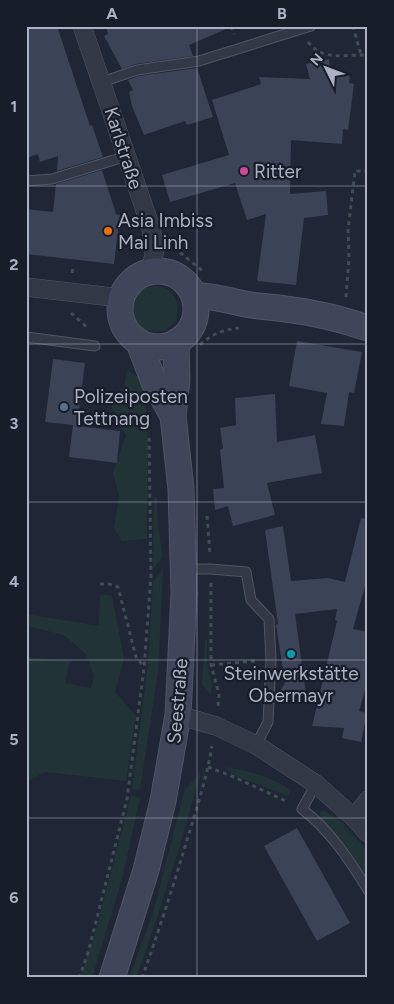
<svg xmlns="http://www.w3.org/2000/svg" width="394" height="1004" font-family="Figtree,sans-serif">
  <rect width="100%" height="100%" fill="#1f2635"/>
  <g fill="#223337">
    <circle cx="155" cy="309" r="23"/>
    <polygon points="127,370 144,381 148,442 147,539 122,541 114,528 119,496 113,473 126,435 114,417 111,404 124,386"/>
    <polygon points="154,497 157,497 158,527 163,557 153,569"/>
    <polygon points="163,569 158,672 140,790 132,789 148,664 153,582"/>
    <polygon points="100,594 112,596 124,659 115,692 136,716 126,781 45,772 26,782 26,657 70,661 65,683 91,688 94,676 86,654 64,635 26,626 26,614 99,626"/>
    <polygon points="205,639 207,640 207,662 212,687 211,695 202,685"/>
    <path d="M225,767C249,770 270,777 291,790L288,796L233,775Z"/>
    <path d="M201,773C181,842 161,910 136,978H129L153,913L185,789Z"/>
    <polygon points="131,795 140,798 122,879 92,978 80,978 95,933"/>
    <polygon points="325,811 341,822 368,851 368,885 321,823 320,812"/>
  </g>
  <g fill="#3b4356">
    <polygon points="26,26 57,26 90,126 92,125 103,157 57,171 58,156 40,162 38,154 26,158"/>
    <polygon points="106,26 233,26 189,45 193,56 136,64 122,69 104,36 108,34"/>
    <polygon points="329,59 330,70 339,70 338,73 350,74 349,83 354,84 348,130 343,129 342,144 291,140 290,194 326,191 328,215 304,218 296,285 257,281 266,214 247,220 235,183 170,202 162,175 229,155 212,100 261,84 259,77 310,79 306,64"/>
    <polygon points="197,68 213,117 187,125 185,121 144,135 132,106 129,92 133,90 128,80 138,76"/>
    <polygon points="102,170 116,214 120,215 114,264 26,254 26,209 53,212 56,184"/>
    <polygon points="297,341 362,352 354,393 349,392 344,426 321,424 327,393 289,386"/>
    <polygon points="53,359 85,363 77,426 120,431 117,463 69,457 73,425 45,422"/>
    <polygon points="275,394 277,442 315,435 322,473 267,483 275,515 233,526 228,506 215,510 213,489 224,488 220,450 223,448 220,428 236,425 235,398"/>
    <polygon points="361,518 368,519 368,575 353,629 368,632 368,679 359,711 367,713 361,742 342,738 344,728 312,726 337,621 335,620 337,609 295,614 306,695 275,700 285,683 276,625 278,624 265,530 283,526 291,581 328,578 345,582"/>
    <polygon points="297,828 350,923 317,941 264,846"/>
  </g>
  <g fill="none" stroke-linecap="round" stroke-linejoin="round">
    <g stroke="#505564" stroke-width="11">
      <g id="lane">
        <polyline points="102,82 137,70 199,61 311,26"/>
        <polyline points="26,181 52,179 127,156"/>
        <polyline points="26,337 95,346"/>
        <polyline points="186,569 211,569 246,572 251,600 269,619 271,660 268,722 256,745"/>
        <path d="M316,784L302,809C330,830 350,861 368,890"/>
      </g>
    </g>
    <g stroke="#505564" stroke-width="19">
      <g id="street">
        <polyline points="82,26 150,225 155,248 151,271"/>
        <polyline points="26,287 121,298"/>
        <polyline points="178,715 216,726 256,745 316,784 354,818 368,833"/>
        <polyline points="354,818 368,800"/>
      </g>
    </g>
    <g stroke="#505564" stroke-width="27">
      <g id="secondary">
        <circle cx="158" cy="309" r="38"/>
        <path d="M194,296C216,295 230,302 251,305C262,307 274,307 285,309C313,312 341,319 368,328"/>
        <polyline points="139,343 154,382 173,416"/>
        <polyline points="112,978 146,870 163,801 178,715 184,593 181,489 173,416 177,380 176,342"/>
      </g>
    </g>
    <g stroke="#3e4e54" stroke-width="3" stroke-dasharray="4 4" stroke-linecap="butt">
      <polyline points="231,26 234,34"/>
      <polyline points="353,26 361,55"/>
      <path d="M308,42C323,62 346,54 368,55"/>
      <polyline points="176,246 178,251 204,272"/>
      <polyline points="72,273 73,266"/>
      <polyline points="346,297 349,258 348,230 355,171 368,171"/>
      <polyline points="71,313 89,329"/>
      <path d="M200,345C212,334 222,330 239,328"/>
      <polyline points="207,516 210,554"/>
      <polyline points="211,583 211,665 219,694 218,706"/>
      <polyline points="100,584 109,584 118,587 136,657 144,667"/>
      <polyline points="211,665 255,661"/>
      <polyline points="208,767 234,777 288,802"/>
      <polyline points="79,978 88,953 127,799 144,668 151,576 149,434"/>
      <path d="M142,978C157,936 171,893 184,850C194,816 206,782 212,746"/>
    </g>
    <use href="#lane" stroke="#323846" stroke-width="9"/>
    <use href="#street" stroke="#323846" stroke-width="18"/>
    <use href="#secondary" stroke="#404659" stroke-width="25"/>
  </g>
  <path fill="none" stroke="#acb2c3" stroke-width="1" stroke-opacity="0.55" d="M197,26V978M26,186H368M26,344H368M26,502H368M26,660H368M26,818H368"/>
  <circle fill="#d1479c" stroke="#181d2a" stroke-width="2" cx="244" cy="171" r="5"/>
  <circle fill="#e8710a" stroke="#181d2a" stroke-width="2" cx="108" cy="231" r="5"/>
  <circle fill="#5c6f8a" stroke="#181d2a" stroke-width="2" cx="64" cy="407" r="5"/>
  <circle fill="#0f9aa8" stroke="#181d2a" stroke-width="2" cx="291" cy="654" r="5"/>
  <g text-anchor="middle" stroke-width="4.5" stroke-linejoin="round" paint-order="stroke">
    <g font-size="19" fill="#acb2c3" stroke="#181d2a">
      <text transform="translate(124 148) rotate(72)" y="7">Karlstraße</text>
      <text transform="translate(177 701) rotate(-85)" y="7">Seestraße</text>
    </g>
    <g font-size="19" fill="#acb2c3" stroke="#181d2a" text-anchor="start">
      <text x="254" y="178">Ritter</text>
      <text x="118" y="227">Asia Imbiss<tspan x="118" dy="22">Mai Linh</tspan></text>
      <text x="74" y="403">Polizeiposten<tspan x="74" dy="22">Tettnang</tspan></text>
      <text x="291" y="680" text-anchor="middle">Steinwerkstätte<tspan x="291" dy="22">Obermayr</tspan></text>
    </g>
  </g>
  <rect width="394" height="1004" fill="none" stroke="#181d2a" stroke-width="55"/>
  <g transform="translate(326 68) rotate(312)" stroke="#181d2a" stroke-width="4" paint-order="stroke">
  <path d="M0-4L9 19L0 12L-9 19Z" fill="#acb2c3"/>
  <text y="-8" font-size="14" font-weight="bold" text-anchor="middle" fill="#acb2c3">N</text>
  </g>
  <rect x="28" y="28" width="338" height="948" fill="none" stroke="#acb2c3" stroke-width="2"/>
  <g font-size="16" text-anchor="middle" font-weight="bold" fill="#acb2c3">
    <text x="112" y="19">A</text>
    <text x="282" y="19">B</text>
    <text x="14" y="112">1</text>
    <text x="14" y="270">2</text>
    <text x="14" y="429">3</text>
    <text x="14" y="587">4</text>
    <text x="14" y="745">5</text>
    <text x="14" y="903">6</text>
  </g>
</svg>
